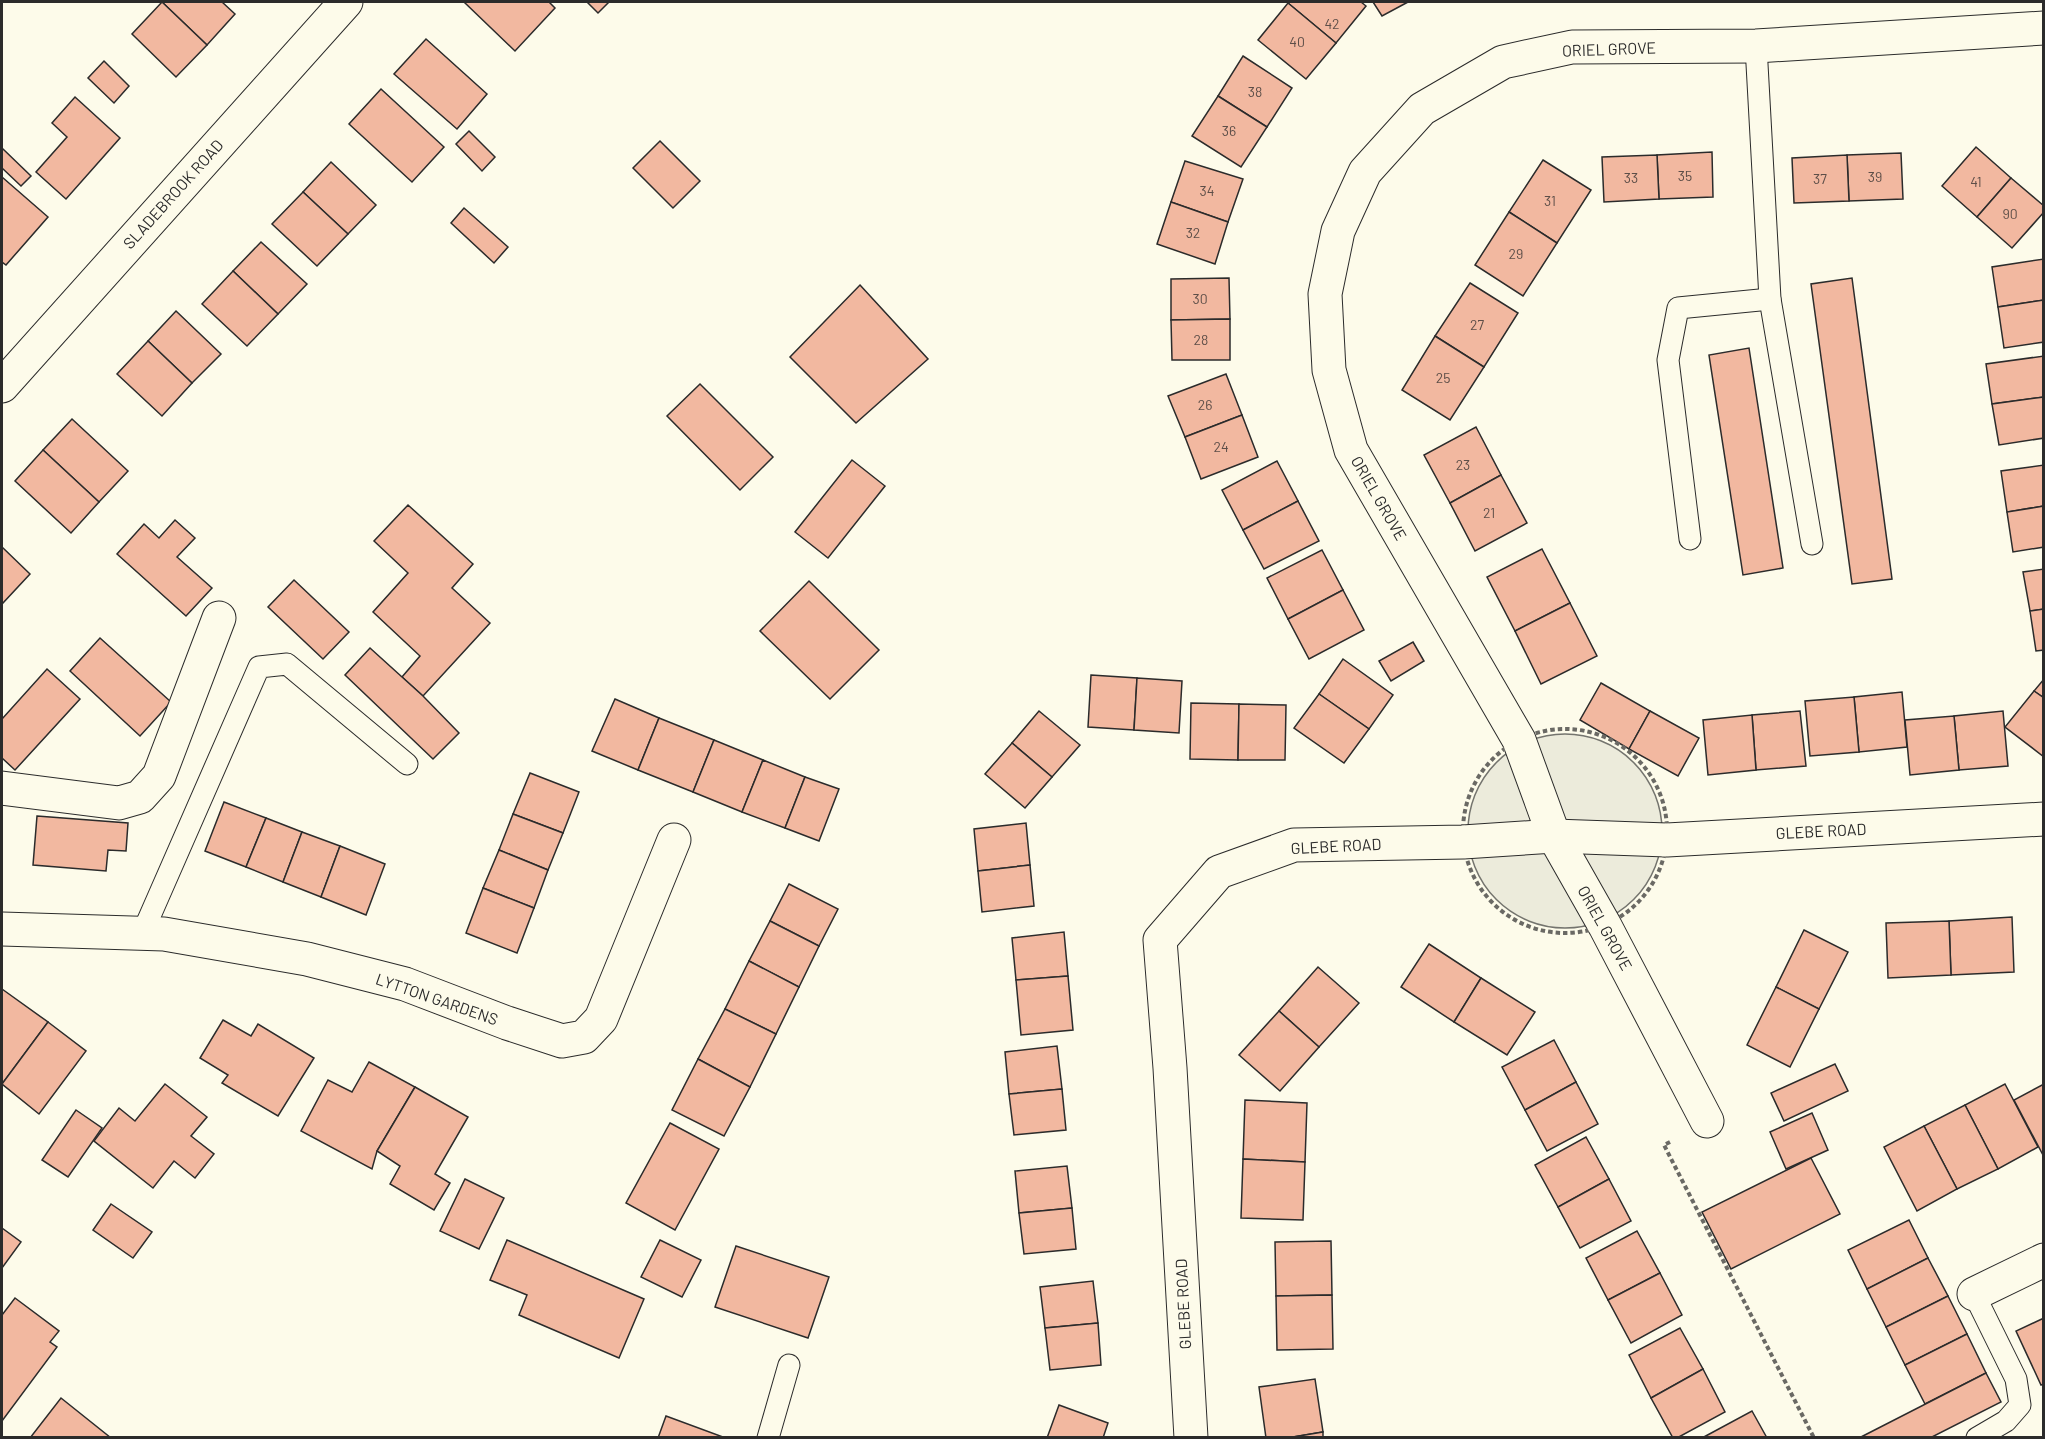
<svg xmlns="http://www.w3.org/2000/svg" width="2045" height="1439" font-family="Barlow,sans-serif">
  <rect width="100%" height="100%" fill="#fdfbea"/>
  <circle fill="#ecebdb" stroke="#74746e" stroke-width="1.5" cx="1565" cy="831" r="97"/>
  <g fill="#f2b8a0" stroke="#2b2b2b" stroke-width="1.5">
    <polygon points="162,2 222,2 235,14 207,45"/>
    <polygon points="162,2 207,45 176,77 132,34"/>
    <polygon points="464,2 549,2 555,8 515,51"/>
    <polygon points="587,2 609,2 598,13"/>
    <polygon points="1290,2 1361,2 1366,6 1336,43 1288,3"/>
    <polygon points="1373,2 1408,2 1382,16"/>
    <polygon points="1288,3 1336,43 1306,79 1258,40"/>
    <polygon points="426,39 487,94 457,129 394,74"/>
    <polygon points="1243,56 1292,88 1267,127 1218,96"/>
    <polygon points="104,61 129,86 114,103 88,78"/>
    <polygon points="381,89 444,147 412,182 349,124"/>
    <polygon points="1218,96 1267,127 1241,167 1192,136"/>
    <polygon points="75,97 120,138 66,199 36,172 67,137 52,123"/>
    <polygon points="469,131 495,157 482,171 456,144"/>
    <polygon points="660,141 700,181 673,208 633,168"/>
    <polygon points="1976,147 2011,178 1977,217 1942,186"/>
    <polygon points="3,149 31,176 21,186 2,168 2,150"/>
    <polygon points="1712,152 1713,197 1659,199 1657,155"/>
    <polygon points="1901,153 1903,199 1849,201 1847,155"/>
    <polygon points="1657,155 1659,199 1604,202 1602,157"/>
    <polygon points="1847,155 1849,201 1794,203 1792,158"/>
    <polygon points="1543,160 1591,190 1557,243 1509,212"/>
    <polygon points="1185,161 1243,179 1228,222 1171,202"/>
    <polygon points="331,162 376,205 348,234 303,192"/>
    <polygon points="2,177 48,217 6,265 2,262"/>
    <polygon points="2011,178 2044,206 2044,212 2012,248 1977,217"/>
    <polygon points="303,192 348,234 317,266 272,224"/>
    <polygon points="1171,202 1228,222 1215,264 1157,244"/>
    <polygon points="464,208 508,247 494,263 451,223"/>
    <polygon points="1509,212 1557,243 1523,296 1475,265"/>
    <polygon points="261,242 307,284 278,314 233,271"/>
    <polygon points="2044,259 2044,300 1998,307 1992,267"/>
    <polygon points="233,271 278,314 247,346 202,304"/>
    <polygon points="1229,278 1230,319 1171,320 1171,279"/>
    <polygon points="1852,278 1892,579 1852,584 1811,284"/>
    <polygon points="1470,283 1518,313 1484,367 1435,336"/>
    <polygon points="860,285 928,359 856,423 790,357"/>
    <polygon points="2044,300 2044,342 2004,348 1998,307"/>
    <polygon points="176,311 221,354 192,383 148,341"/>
    <polygon points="1230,319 1230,360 1172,360 1171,320"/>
    <polygon points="1435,336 1484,367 1450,420 1402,390"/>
    <polygon points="148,341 192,383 162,416 117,374"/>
    <polygon points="1749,348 1783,568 1743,575 1709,355"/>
    <polygon points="2044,356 2044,397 1992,404 1986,364"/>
    <polygon points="1226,374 1242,415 1185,437 1168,396"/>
    <polygon points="700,384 773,457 740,490 667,416"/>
    <polygon points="2044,397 2044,438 1999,445 1992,404"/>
    <polygon points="1242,415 1258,457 1201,479 1185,437"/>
    <polygon points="72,419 128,471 99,502 43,450"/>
    <polygon points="1476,427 1501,475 1450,503 1424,455"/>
    <polygon points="43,450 99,502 71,533 15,481"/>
    <polygon points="852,460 885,486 828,558 795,532"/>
    <polygon points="1277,461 1298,501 1243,530 1222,490"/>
    <polygon points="2044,465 2044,506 2007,512 2001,471"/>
    <polygon points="1501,475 1527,523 1475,551 1450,503"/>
    <polygon points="1298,501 1319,541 1264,569 1243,530"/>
    <polygon points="408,505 473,564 452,588 490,623 423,696 402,677 420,656 373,612 408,573 374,541"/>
    <polygon points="2044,506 2044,547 2013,552 2007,512"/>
    <polygon points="175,520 195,538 177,557 212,588 186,616 117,554 144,524 159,538"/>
    <polygon points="2,547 30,574 2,604"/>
    <polygon points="1542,549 1570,603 1515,631 1487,577"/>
    <polygon points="1322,550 1343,590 1288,619 1267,578"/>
    <polygon points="2044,569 2044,609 2030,611 2023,572"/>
    <polygon points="294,580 349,632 323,659 268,607"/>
    <polygon points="809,581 879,650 830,699 760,631"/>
    <polygon points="1343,590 1364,630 1309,659 1288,619"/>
    <polygon points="1570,603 1597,656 1541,684 1515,631"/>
    <polygon points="2044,609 2044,650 2036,651 2030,611"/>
    <polygon points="100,638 171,702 140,736 70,671"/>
    <polygon points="1413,642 1424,661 1391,681 1379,661"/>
    <polygon points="370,648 423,696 459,733 433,759 345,675"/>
    <polygon points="1343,659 1393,695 1369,729 1319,694"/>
    <polygon points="47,669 80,699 15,770 2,758 2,719"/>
    <polygon points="1091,675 1137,678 1134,730 1088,727"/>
    <polygon points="1137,678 1182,681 1179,733 1134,730"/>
    <polygon points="2044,679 2044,698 2034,691"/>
    <polygon points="1601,683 1650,711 1629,749 1580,720"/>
    <polygon points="2034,691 2044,698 2044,757 2005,727"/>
    <polygon points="1902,692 1907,747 1859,752 1854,697"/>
    <polygon points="1319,694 1369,729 1344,763 1294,728"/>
    <polygon points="1854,697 1859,752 1810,756 1805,701"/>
    <polygon points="615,699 659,718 638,770 592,751"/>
    <polygon points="1191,703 1239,704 1238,760 1190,759"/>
    <polygon points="1239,704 1286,705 1285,760 1238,760"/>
    <polygon points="1039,711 1080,745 1052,777 1012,743"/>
    <polygon points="1650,711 1699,738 1678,776 1629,749"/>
    <polygon points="1800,711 1806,766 1756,770 1752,715"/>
    <polygon points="2003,711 2008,766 1959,770 1954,716"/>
    <polygon points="1752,715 1756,770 1708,775 1703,720"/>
    <polygon points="1954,716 1959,770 1910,775 1905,720"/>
    <polygon points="659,718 714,740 693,792 638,770"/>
    <polygon points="714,740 763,760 742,812 693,792"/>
    <polygon points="1012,743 1052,777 1025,808 985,774"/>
    <polygon points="763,760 805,777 785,828 742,812"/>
    <polygon points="530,773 579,792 563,833 513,814"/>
    <polygon points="805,777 839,789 819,841 785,828"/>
    <polygon points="224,802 266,818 246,867 205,851"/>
    <polygon points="513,814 563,833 548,870 499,850"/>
    <polygon points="37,816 128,823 126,851 108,850 106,871 33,865"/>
    <polygon points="266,818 302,832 283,882 246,867"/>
    <polygon points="1026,823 1030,865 978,871 974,829"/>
    <polygon points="302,832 340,846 321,897 283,882"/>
    <polygon points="340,846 385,864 366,915 321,897"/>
    <polygon points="499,850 548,870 534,908 483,888"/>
    <polygon points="1030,865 1034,906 982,912 978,871"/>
    <polygon points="789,884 838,909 819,946 770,921"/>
    <polygon points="483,888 534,908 517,953 466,933"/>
    <polygon points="2012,917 2014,972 1951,975 1949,921"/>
    <polygon points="770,921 819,946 799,987 749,961"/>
    <polygon points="1949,921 1951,975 1888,978 1886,923"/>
    <polygon points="1804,930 1848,952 1819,1009 1776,987"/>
    <polygon points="1064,932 1068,976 1016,980 1012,938"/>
    <polygon points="1429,944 1481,978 1454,1022 1401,987"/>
    <polygon points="749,961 799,987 776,1034 725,1009"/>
    <polygon points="1318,967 1359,1003 1319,1047 1279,1011"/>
    <polygon points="1068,976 1073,1030 1021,1035 1016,980"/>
    <polygon points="1481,978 1535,1012 1507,1055 1454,1022"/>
    <polygon points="1776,987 1819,1009 1790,1067 1747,1045"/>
    <polygon points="2,989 48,1022 2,1084"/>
    <polygon points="725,1009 776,1034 750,1087 698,1059"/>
    <polygon points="1279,1011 1319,1047 1280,1091 1239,1055"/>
    <polygon points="223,1020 251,1036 258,1024 314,1058 278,1116 222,1083 228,1075 200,1058"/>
    <polygon points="48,1022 86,1051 39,1114 2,1084"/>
    <polygon points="1554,1040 1576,1082 1525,1110 1502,1067"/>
    <polygon points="1057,1046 1062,1089 1009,1094 1005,1052"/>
    <polygon points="698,1059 750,1087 724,1136 672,1110"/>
    <polygon points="369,1062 415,1087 377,1151 372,1169 301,1131 328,1080 352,1092"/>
    <polygon points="1835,1064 1848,1091 1784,1121 1771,1093"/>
    <polygon points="1576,1082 1598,1124 1547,1151 1525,1110"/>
    <polygon points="165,1084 207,1117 191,1136 214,1154 195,1178 174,1161 153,1188 94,1141 119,1108 135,1121"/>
    <polygon points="2005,1084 2038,1147 1998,1169 1965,1105"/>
    <polygon points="2044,1084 2044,1157 2014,1100"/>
    <polygon points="415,1087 468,1117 435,1174 450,1183 434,1210 390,1184 400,1166 377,1151"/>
    <polygon points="1062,1089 1066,1130 1014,1135 1009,1094"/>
    <polygon points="1245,1100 1307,1103 1305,1162 1243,1159"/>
    <polygon points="1965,1105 1998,1169 1957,1189 1924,1126"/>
    <polygon points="76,1110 102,1128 68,1177 42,1160"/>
    <polygon points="1812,1113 1828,1150 1786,1169 1770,1132"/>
    <polygon points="670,1123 719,1149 675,1230 626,1203"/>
    <polygon points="1924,1126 1957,1189 1917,1211 1884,1147"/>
    <polygon points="1586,1137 1609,1179 1558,1207 1535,1165"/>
    <polygon points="1811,1158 1840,1214 1731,1269 1702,1212"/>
    <polygon points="1243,1159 1305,1162 1303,1220 1241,1218"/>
    <polygon points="1067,1166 1072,1208 1019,1213 1015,1171"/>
    <polygon points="465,1179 504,1198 479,1249 440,1231"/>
    <polygon points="1609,1179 1631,1221 1580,1248 1558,1207"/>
    <polygon points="111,1204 152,1232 133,1258 93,1230"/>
    <polygon points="1072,1208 1076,1249 1024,1254 1019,1213"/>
    <polygon points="1909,1220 1928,1258 1867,1289 1848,1250"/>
    <polygon points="2,1228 21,1242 2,1268"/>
    <polygon points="1637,1231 1660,1273 1608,1300 1586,1258"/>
    <polygon points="507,1240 644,1299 619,1358 519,1315 527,1295 490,1280"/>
    <polygon points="660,1240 701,1260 682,1297 641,1277"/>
    <polygon points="1331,1241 1332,1295 1276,1296 1275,1242"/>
    <polygon points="736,1246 829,1277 808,1338 715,1307"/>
    <polygon points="1928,1258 1948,1296 1886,1327 1867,1289"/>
    <polygon points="1660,1273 1682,1315 1631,1343 1608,1300"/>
    <polygon points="1093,1281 1098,1323 1045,1328 1040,1287"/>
    <polygon points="1332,1295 1333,1349 1277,1350 1276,1296"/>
    <polygon points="1948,1296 1967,1334 1905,1365 1886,1327"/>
    <polygon points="15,1298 59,1331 50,1342 57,1347 2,1421 2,1315"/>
    <polygon points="2044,1318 2044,1384 2041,1385 2016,1331"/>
    <polygon points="1098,1323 1101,1365 1050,1370 1045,1328"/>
    <polygon points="1680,1328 1703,1369 1651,1398 1629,1355"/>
    <polygon points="1967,1334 1986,1373 1925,1404 1905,1365"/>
    <polygon points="1703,1369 1725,1412 1677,1438 1673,1438 1651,1398"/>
    <polygon points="1986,1373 2001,1402 1930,1438 1859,1438"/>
    <polygon points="1315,1379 1323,1432 1287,1438 1266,1438 1259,1387"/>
    <polygon points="61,1398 111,1438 30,1438"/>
    <polygon points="1059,1405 1108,1423 1103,1438 1047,1438"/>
    <polygon points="1752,1411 1767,1438 1702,1438"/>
    <polygon points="666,1416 723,1437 723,1438 658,1438"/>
    <polygon points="1323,1432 1323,1438 1287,1438"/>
  </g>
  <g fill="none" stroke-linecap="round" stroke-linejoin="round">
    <g stroke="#2b2b2b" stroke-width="23">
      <g id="service">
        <polyline points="1756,46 1770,299 1812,544"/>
        <polyline points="1690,539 1668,360 1678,308 1770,299"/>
        <polyline points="142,934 259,667 287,664 407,764"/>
        <polyline points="1974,1294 2016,1379 2020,1405 2006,1421 1977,1438"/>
        <polyline points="768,1438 789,1365"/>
      </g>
    </g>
    <g stroke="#2b2b2b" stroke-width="35">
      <g id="minor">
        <polyline points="2,386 346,2"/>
        <polyline points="2,788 119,803 140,797 159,776 219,618"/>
        <polyline points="2,929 164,934 307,959 405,984 507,1023 562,1041 584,1037 601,1019 674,840"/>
        <polyline points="1707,1121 1605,926 1554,836 1519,740 1351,450 1329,370 1325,294 1338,231 1365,172 1422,109 1503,62 1572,47 1756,46 2044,28"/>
        <polyline points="1974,1294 2044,1260"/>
        <polyline points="1191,1438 1170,1068 1160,940 1219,872 1294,845 1463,842 1554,836 1667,840 2044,819"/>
      </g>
    </g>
    <g stroke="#6a6964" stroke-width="4" stroke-dasharray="4.5 3" stroke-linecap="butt">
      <circle cx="1565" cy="831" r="102"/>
      <polyline points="1670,1142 1664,1145 1814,1438"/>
    </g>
    <use href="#service" stroke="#fdfbea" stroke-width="21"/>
    <use href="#minor" stroke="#fdfbea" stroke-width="33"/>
  </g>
  <g text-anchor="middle" stroke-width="4.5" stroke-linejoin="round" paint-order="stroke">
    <g font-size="14" fill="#5d4e48">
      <text x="1332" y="29">42</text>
      <text x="1297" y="47">40</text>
      <text x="1255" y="97">38</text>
      <text x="1229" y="136">36</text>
      <text x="1685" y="181">35</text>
      <text x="1875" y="182">39</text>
      <text x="1631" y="183">33</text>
      <text x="1820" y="184">37</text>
      <text x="1976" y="187">41</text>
      <text x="1207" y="196">34</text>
      <text x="1550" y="206">31</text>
      <text x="2010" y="219">90</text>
      <text x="1193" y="238">32</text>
      <text x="1516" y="259">29</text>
      <text x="1200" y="304">30</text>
      <text x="1477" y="330">27</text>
      <text x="1201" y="345">28</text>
      <text x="1443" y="383">25</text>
      <text x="1205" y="410">26</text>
      <text x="1221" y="452">24</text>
      <text x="1463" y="470">23</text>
      <text x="1489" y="518">21</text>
    </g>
    <g font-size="16" fill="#2b2b2b" stroke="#fdfbea">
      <text transform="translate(1609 49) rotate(-2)" y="6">ORIEL GROVE</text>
      <text transform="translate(173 194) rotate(-48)" y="6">SLADEBROOK ROAD</text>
      <text transform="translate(1379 498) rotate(60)" y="6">ORIEL GROVE</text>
      <text transform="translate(1821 831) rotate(-3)" y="6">GLEBE ROAD</text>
      <text transform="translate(1336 846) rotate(-3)" y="6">GLEBE ROAD</text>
      <text transform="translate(1605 928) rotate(61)" y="6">ORIEL GROVE</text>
      <text transform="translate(437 999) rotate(19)" y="6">LYTTON GARDENS</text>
      <text transform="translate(1183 1304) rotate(-93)" y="6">GLEBE ROAD</text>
    </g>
  </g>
  <rect width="2045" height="1439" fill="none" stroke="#2b2b2b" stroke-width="6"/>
</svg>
